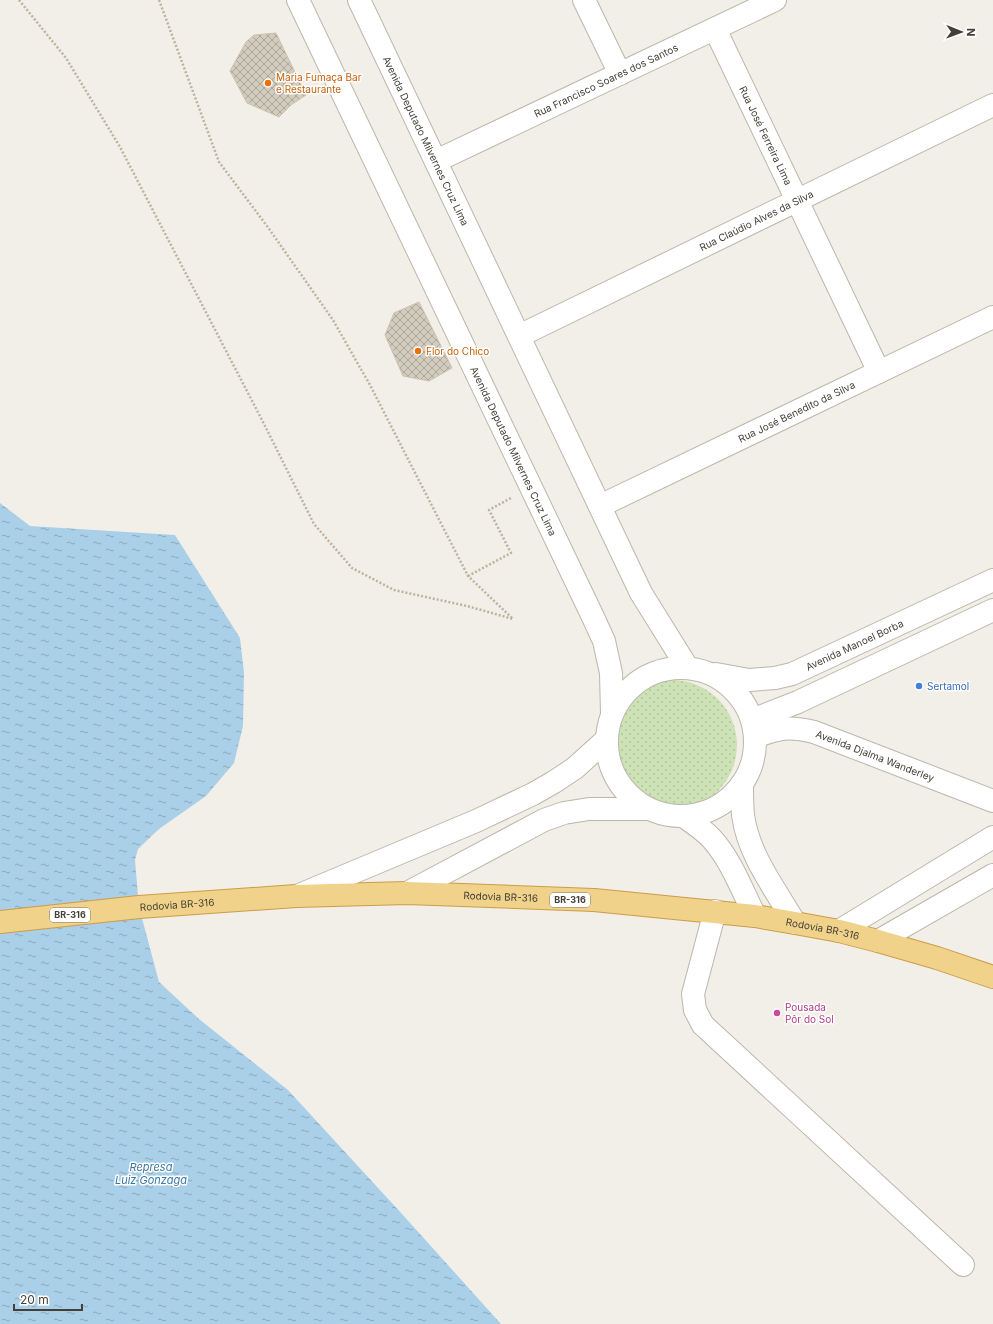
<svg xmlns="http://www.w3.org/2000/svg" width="993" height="1324" font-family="Inter,sans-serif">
  <defs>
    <pattern id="green-dots" width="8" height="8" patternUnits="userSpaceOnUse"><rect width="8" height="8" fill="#cde2b5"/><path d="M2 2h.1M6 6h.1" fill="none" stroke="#b1c39c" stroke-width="1.8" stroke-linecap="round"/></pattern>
    <pattern id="water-ripples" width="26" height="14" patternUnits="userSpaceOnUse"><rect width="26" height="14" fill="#aacfe8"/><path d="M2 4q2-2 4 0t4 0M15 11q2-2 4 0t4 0" fill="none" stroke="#8ca9bd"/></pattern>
    <pattern id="building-cross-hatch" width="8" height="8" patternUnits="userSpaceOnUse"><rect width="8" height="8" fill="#d2cbbe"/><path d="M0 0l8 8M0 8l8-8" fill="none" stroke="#aca69b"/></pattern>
  </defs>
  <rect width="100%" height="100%" fill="#f2efe8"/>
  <circle fill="url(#green-dots)" cx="672" cy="745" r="65"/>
  <polygon fill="url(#water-ripples)" points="0,503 30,526 175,535 240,638 244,673 243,726 234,763 206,796 159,829 138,849 135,860 139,907 159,982 199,1019 288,1090 402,1214 501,1324 0,1324"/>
  <g fill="url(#building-cross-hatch)" stroke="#ccc2b2">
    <polygon points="276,33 306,95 291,105 279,117 247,103 230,71 246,42 254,35"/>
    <polygon points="419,302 452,368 429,381 403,376 385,335 394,313"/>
  </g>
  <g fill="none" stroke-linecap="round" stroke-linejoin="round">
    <g stroke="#bcb6ab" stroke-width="24">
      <g id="minor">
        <polyline points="584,0 620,74"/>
        <path id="s1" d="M715,29L879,372"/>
        <path id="s2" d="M436,161L775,0"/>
        <path id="s3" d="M519,336L993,105"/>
        <polyline points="715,911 693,994 695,1010 703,1025 963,1265"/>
      </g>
    </g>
    <g stroke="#bcb6ab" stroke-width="24">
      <g id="tertiary">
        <path id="s4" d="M298,0L593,617L604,641L611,673L612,714"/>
        <path id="s5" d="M359,0L641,593L687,667"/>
        <path id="s6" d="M600,506L993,317"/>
        <circle cx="681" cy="742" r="74"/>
        <path id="s7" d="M716,674L749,680L775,678L792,674L993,580"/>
        <polyline points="752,720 798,702 993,610"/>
        <path id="s8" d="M755,737C779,728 788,726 814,732L993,801"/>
        <path d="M742,784C742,794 742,805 743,815C748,854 775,889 795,923"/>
        <path d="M683,816C693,823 704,830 712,839C731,860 742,890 755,916"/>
        <polyline points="407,893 544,820 564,813 589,809 647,809"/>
        <polyline points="297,896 476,821 533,794 554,782 575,768 606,740"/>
        <polyline points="839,931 993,837"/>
        <polyline points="878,941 993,875"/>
      </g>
    </g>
    <g stroke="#cc9c47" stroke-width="24">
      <g id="trunk">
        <path id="s9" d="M0,922L139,907L296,896L407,893L594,900L755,916L795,923L839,931L878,941L937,958L993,977"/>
      </g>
    </g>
    <g stroke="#bdb29e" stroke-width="2.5" stroke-dasharray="2 2" stroke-linecap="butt">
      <polyline points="19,0 66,58 120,147 262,420 314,524 352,568 394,590 467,606 513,619"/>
      <polyline points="159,0 219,162 267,226 333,320 370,385 468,576 513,619"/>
      <polyline points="468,576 511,553 489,510 511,498"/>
    </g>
    <use href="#minor" stroke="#fff" stroke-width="22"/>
    <use href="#tertiary" stroke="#fff" stroke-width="22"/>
    <use href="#trunk" stroke="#f0d28a" stroke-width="22"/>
  </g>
  <g fill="#e8710a" stroke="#fff" stroke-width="1.5">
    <circle cx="268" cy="83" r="4"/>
    <circle cx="418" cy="351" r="4"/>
  </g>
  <circle fill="#3f7fe0" stroke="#fff" stroke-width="1.5" cx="919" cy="686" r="4"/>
  <circle fill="#d1479c" stroke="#fff" stroke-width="1.5" cx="777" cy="1013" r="4"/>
  <g text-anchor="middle" stroke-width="3" stroke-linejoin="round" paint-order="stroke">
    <g fill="#fff" stroke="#7c7973" stroke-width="1">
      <rect x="550" y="893" width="40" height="14" rx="3"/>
      <rect x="50" y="908" width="40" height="14" rx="3"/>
    </g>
    <g font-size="9" font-weight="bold" fill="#443f37">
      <text x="570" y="903">BR-316</text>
      <text x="70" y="918">BR-316</text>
    </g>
    <g font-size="10" fill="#c56008" stroke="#fff" text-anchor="start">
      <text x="276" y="81">Maria Fumaça Bar<tspan x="276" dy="12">e Restaurante</tspan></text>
      <text x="426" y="355">Flor do Chico</text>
    </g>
    <g font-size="10" fill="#443f37" stroke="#fff">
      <text dy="4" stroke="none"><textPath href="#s2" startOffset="188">Rua Francisco Soares dos Santos</textPath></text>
      <text dy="4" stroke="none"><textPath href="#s1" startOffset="118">Rua José Ferreira Lima</textPath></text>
      <text dy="4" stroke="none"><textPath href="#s5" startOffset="156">Avenida Deputado Milvernes Cruz Lima</textPath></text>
      <text dy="4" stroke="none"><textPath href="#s3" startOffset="264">Rua Claúdio Alves da Silva</textPath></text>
      <text dy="4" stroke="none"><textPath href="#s6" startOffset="218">Rua José Benedito da Silva</textPath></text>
      <text dy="4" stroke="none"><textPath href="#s4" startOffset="500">Avenida Deputado Milvernes Cruz Lima</textPath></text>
      <text dy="4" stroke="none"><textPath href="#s7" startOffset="146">Avenida Manoel Borba</textPath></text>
      <text dy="4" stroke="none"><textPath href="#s8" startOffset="126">Avenida Djalma Wanderley</textPath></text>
      <text dy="4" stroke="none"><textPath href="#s9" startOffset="502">Rodovia BR-316</textPath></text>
      <text dy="4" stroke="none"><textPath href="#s9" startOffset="178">Rodovia BR-316</textPath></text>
      <text dy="4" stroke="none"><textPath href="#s9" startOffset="826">Rodovia BR-316</textPath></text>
    </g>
    <g font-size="10" fill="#366cbe" stroke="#fff" text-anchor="start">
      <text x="927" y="690">Sertamol</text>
    </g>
    <g font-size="10" fill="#b23c85" stroke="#fff" text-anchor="start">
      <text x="785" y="1011">Pousada<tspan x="785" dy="12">Pôr do Sol</tspan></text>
    </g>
    <g font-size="11" font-style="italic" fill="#3c78a5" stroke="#fff">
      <text x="151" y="1171">Represa<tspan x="151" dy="13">Luiz Gonzaga</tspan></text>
    </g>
  </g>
  <g transform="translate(961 32) rotate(91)" stroke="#ffffff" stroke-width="3" paint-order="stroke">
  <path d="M0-3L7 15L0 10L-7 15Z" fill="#443f37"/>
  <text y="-6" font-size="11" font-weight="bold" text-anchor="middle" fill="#443f37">N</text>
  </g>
  <path d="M14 1304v6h68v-6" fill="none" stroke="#443f37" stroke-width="2"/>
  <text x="20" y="1304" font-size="12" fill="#443f37" stroke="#ffffff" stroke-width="3" paint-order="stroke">20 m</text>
</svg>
